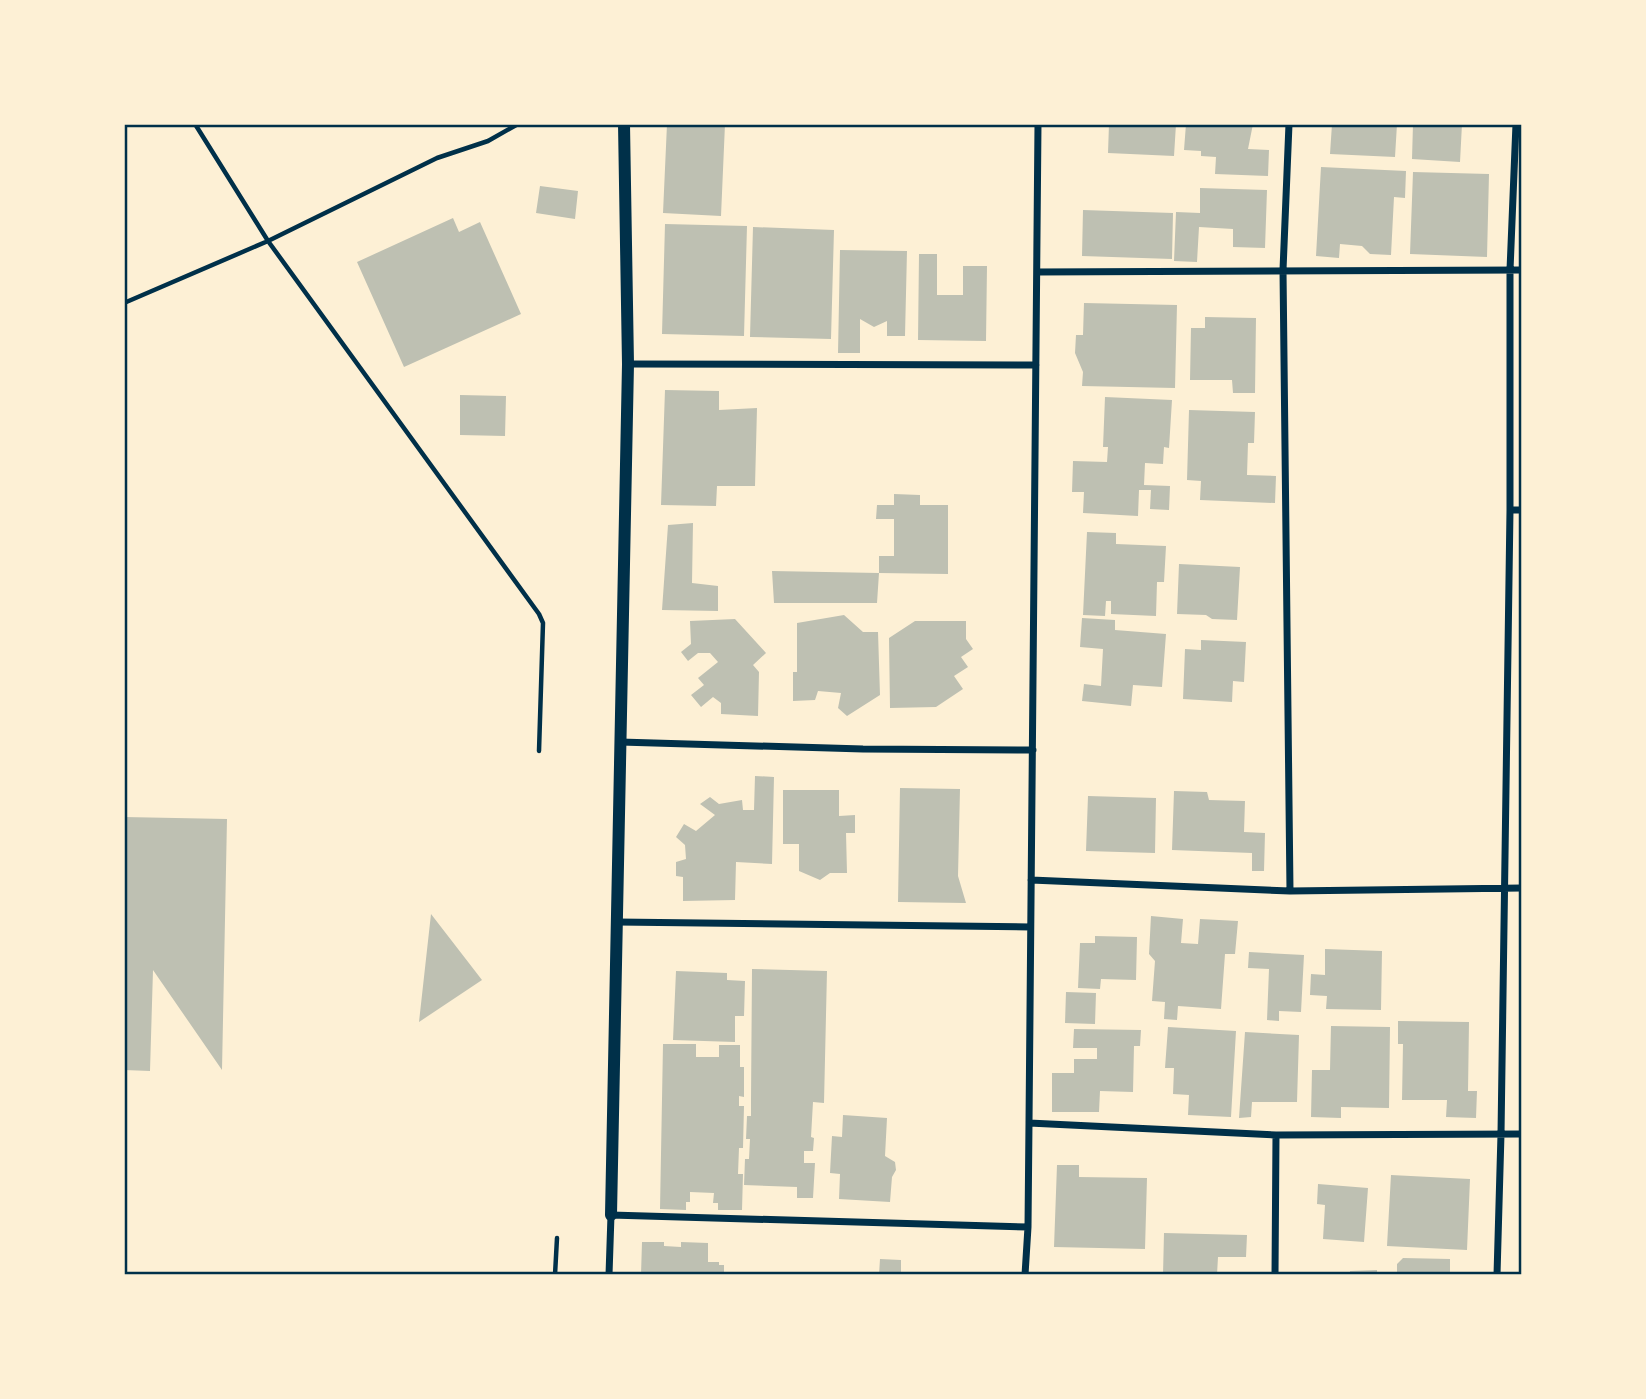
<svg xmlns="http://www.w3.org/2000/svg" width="1646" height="1399" viewBox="0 0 1646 1399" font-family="Overpass,sans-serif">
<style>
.building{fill:#bec0b2}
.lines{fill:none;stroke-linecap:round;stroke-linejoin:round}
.path{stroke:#003049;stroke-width:4.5}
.minor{stroke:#003049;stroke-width:7}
.tertiary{stroke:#003049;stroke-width:12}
.neatline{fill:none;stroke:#003049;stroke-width:2.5}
</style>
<rect width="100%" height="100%" fill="#fdf0d5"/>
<path class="building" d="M 667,124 L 725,124 L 721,216 L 663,213 Z
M 1109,124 L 1176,124 L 1174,156 L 1108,153 Z
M 1186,124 L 1253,124 L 1248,149 L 1269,150 L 1268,176 L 1215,174 L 1216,157 L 1201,156 L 1201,151 L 1184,150 Z
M 1332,124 L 1397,124 L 1395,157 L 1330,154 Z
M 1413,124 L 1462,124 L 1460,162 L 1412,159 Z
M 1321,167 L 1406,171 L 1405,198 L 1394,197 L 1391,255 L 1370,254 L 1362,246 L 1340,244 L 1339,258 L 1316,256 Z
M 1413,172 L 1489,174 L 1487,257 L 1410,254 Z
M 540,186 L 578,191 L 575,219 L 536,213 Z
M 1200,188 L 1267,190 L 1265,248 L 1233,247 L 1233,229 L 1199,227 L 1197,262 L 1174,261 L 1176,212 L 1200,213 Z
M 1083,210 L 1173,213 L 1172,259 L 1082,256 Z
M 453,218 L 459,232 L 480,222 L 521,314 L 404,367 L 357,262 Z
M 665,224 L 747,226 L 744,336 L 662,334 Z
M 753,227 L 834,230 L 831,339 L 750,337 Z
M 840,250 L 907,251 L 905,336 L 887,336 L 887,321 L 874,327 L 860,319 L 860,353 L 838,353 Z
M 919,254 L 937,254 L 937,295 L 963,295 L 963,266 L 987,266 L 986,341 L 918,340 Z
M 1084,303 L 1177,305 L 1175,388 L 1082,386 L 1083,372 L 1075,353 L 1076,335 L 1083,335 Z
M 1205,317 L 1256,318 L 1255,393 L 1233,393 L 1232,380 L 1190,380 L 1191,328 L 1205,328 Z
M 665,390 L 719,391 L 719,410 L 757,408 L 755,486 L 717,486 L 716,506 L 661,505 Z
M 460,395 L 506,396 L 505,436 L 460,435 Z
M 1105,397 L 1172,400 L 1169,448 L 1164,447 L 1163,464 L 1145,463 L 1144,485 L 1170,486 L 1169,510 L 1150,509 L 1151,490 L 1139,490 L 1138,516 L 1083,513 L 1084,492 L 1072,492 L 1073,461 L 1107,462 L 1108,447 L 1103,447 Z
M 1189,410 L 1255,412 L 1254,443 L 1248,443 L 1247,475 L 1276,476 L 1275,503 L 1200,500 L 1201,481 L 1187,480 Z
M 894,494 L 920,495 L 920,505 L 948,505 L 948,574 L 879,573 L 879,556 L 894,556 L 894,519 L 876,519 L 877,505 L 894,505 Z
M 693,523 L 692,583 L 718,586 L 718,611 L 662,610 L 668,525 Z
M 1087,532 L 1116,533 L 1116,544 L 1166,546 L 1164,582 L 1157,582 L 1156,616 L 1111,614 L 1111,601 L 1106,601 L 1105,616 L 1083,615 Z
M 1179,564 L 1240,567 L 1237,620 L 1212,619 L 1206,615 L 1177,614 Z
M 772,571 L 879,573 L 877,603 L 774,603 Z
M 844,615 L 863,632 L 878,632 L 880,695 L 847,716 L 838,708 L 841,693 L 818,691 L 815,700 L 793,701 L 793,672 L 797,672 L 797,623 Z
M 1082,618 L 1115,620 L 1115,630 L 1166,634 L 1162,687 L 1133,685 L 1131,706 L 1082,701 L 1084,684 L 1101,686 L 1103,649 L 1080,647 Z
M 735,619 L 766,653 L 753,665 L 759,672 L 758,716 L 721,714 L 721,703 L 713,697 L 701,707 L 691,695 L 704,685 L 698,678 L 718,662 L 710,653 L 698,653 L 688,661 L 681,652 L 691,644 L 690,621 Z
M 915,621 L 966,621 L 966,639 L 973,649 L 961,657 L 968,667 L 954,676 L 963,689 L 936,707 L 890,708 L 889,638 Z
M 1201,640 L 1246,642 L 1244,682 L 1233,681 L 1232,702 L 1183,699 L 1185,649 L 1201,650 Z
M 755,776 L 774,777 L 772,864 L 736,862 L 735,900 L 683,901 L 683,877 L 676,876 L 676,862 L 686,859 L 685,845 L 676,837 L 684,824 L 696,831 L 715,815 L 700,804 L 710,797 L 719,804 L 742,800 L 743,810 L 754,810 Z
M 900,788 L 960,789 L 958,876 L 966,903 L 898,902 Z
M 783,790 L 839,790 L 839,816 L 855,815 L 855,833 L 846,833 L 847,873 L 830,873 L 820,880 L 799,871 L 799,844 L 783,844 Z
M 1174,791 L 1207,792 L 1209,800 L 1245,801 L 1244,832 L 1265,833 L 1264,871 L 1252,871 L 1252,853 L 1172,850 Z
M 1088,796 L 1156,798 L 1155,853 L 1086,851 Z
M 124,817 L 227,819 L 222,1070 L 153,970 L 150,1071 L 124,1070 Z
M 431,914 L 482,980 L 419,1022 Z
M 1151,916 L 1183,919 L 1181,943 L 1198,944 L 1200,919 L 1238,921 L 1235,954 L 1225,954 L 1221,1009 L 1178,1006 L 1177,1020 L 1164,1019 L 1165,1002 L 1152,1001 L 1155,961 L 1149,954 Z
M 1095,936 L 1137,937 L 1136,980 L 1101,979 L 1100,989 L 1078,988 L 1080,943 L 1095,943 Z
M 1325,949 L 1382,951 L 1381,1010 L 1326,1009 L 1327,996 L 1310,995 L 1311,974 L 1325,975 Z
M 1249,952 L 1304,955 L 1301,1012 L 1279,1011 L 1279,1021 L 1267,1020 L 1269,969 L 1248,968 Z
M 752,969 L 827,971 L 824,1103 L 813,1102 L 811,1137 L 814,1138 L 813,1151 L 804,1151 L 804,1163 L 815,1163 L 813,1198 L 797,1198 L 797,1187 L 744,1185 L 745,1159 L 749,1159 L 750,1139 L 746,1139 L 747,1116 L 751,1116 L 751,1100 Z
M 676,971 L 727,973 L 727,980 L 745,981 L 744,1016 L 735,1016 L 735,1042 L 673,1040 Z
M 1066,992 L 1096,993 L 1095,1024 L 1065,1023 Z
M 1398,1021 L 1469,1022 L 1468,1091 L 1477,1091 L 1476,1118 L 1446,1117 L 1447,1100 L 1402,1100 L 1403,1044 L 1398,1044 Z
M 1331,1026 L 1390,1027 L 1389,1108 L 1341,1107 L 1341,1118 L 1311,1117 L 1312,1070 L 1330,1070 Z
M 1168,1027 L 1236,1031 L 1231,1117 L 1188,1115 L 1189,1095 L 1173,1094 L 1174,1068 L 1165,1068 Z
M 1074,1029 L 1141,1030 L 1140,1046 L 1134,1046 L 1133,1092 L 1100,1091 L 1099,1112 L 1052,1112 L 1052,1073 L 1074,1073 L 1074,1059 L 1097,1059 L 1097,1048 L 1073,1048 Z
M 1245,1032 L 1299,1035 L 1297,1102 L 1252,1102 L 1251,1117 L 1239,1118 Z
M 663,1044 L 696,1044 L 696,1057 L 719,1057 L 719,1045 L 740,1045 L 740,1067 L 744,1067 L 744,1097 L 739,1096 L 739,1106 L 744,1106 L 743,1148 L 739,1148 L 738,1174 L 743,1174 L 742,1210 L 718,1210 L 718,1203 L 713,1203 L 714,1193 L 690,1192 L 690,1202 L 686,1202 L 686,1210 L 660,1209 Z
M 843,1115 L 887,1118 L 885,1156 L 895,1162 L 896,1170 L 892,1177 L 890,1202 L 839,1199 L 840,1174 L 830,1173 L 832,1136 L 842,1137 Z
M 1057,1165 L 1079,1165 L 1079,1177 L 1147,1178 L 1145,1249 L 1054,1247 Z
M 1391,1175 L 1470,1179 L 1467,1250 L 1387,1246 Z
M 1318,1184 L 1368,1188 L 1364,1242 L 1323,1239 L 1325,1205 L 1317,1204 Z
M 1164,1233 L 1247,1235 L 1246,1257 L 1218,1257 L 1217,1275 L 1163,1275 Z
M 642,1242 L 664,1242 L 664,1246 L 681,1247 L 681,1242 L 708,1243 L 708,1262 L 719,1262 L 719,1265 L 724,1265 L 724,1275 L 641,1275 Z
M 1403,1258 L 1450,1259 L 1450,1275 L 1397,1275 L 1397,1264 Z
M 880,1259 L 901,1260 L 901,1275 L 879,1275 Z
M 1377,1270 L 1377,1275 L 1350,1275 L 1350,1271 Z"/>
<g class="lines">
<path class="path" d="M 195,124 L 268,241 L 539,614 L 543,623 L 539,751
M 124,303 L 268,241 L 437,158 L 488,141 L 518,124
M 555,1275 L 557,1238"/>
<path class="minor" d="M 1289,124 L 1283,270 L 1290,891
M 1037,272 L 1522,270
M 628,364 L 1036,365
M 1510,510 L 1522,510
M 620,742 L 863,749 L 1033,750
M 1031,880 L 1290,891 L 1522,888
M 617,922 L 1030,927
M 1029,1123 L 1276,1135 L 1522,1134
M 609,1275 L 611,1215 L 1028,1227
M 1025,1275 L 1028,1227 L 1029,1123 L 1038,124
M 1275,1275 L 1276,1135
M 1497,1275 L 1501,1134 L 1510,510 L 1510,270 L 1516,124"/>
<path class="tertiary" d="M 611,1215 L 628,364 L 624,124"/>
</g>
<rect width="1646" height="1399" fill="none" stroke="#fdf0d5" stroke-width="252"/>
<rect x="126" y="126" width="1394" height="1147" class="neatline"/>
</svg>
